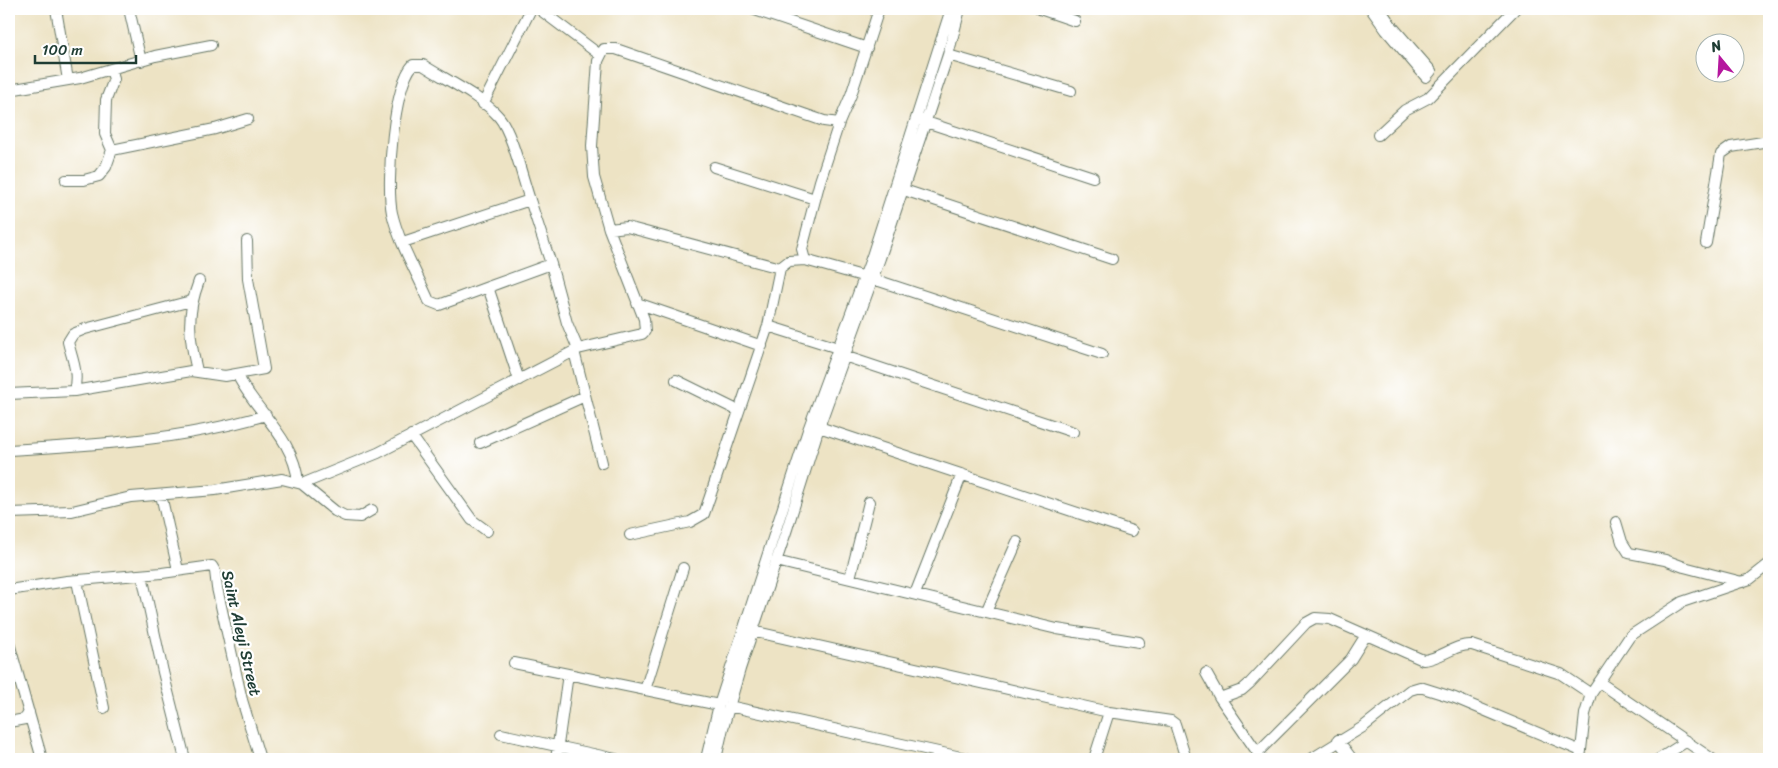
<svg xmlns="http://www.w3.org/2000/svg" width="1778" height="768" viewBox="0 0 1778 768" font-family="Sriracha,sans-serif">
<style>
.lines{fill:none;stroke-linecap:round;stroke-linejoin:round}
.minor-casing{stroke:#677766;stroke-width:12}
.minor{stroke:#fff;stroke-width:10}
.labels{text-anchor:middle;stroke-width:4.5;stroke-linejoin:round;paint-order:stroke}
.street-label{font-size:16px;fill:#1f3d34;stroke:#fff}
</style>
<rect width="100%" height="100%" fill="#fff"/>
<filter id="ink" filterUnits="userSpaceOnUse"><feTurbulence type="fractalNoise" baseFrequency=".02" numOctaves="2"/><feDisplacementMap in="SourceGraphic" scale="10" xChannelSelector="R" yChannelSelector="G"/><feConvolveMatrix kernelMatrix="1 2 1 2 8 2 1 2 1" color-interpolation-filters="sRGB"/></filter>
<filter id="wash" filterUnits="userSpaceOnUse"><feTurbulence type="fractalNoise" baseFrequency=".0096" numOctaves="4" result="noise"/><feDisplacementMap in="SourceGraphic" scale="20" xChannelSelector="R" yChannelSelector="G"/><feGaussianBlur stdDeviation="1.12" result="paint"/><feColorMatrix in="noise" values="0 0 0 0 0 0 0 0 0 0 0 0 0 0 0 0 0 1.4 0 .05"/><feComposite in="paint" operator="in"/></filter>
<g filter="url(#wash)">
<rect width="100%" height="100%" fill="#ede3c4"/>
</g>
<g filter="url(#ink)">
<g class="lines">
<defs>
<path id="minor" d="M 56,9 L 68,80
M 129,9 L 141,61
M 539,9 L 600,55
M 752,9 L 867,48
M 1040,9 L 1075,21
M 1371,9 L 1386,30 L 1426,77 L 1431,71 L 1391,25 L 1380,9
M 948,55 L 1071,91
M 9,90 L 80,78 L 155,56 L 211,45
M 483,104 L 531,9
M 920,120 L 1093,177
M 1378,135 L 1405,110 L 1428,98 L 1515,9
M 112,150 L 215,129 L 248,119
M 714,167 L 815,199
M 66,180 L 84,180 L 99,176 L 106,167 L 112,150 L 105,134 L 106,100 L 114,79 L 111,70
M 898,188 L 1112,259
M 609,229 L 627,227 L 780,268 L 789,261 L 805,260 L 873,279 L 1102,354
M 403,242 L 530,200 L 551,264
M 1706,243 L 1721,154 L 1731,147 L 1769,141
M 805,260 L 802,249 L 820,181 L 839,123
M 780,268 L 768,326 L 838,348
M 488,287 L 439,305 L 429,301 C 417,273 399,243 392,213 C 386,185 393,86 413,65 L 423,65 C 446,80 481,96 499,117 C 512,132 523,180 530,200
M 637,303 L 762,346
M 574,351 L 602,463
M 844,356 L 1073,432
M 197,371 C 189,337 186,315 199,281
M 238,376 C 256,412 294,438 298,482
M 519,380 L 488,287 L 551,264 L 567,323 L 578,349
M 676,380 L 739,411
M 74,391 C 79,372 72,359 68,342 L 73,334 L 85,329 L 191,301
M 9,394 L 74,391 L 191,371 L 225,376 L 264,369 L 248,279 L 247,241
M 819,427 L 1132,531
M 411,435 L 472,520 L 487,531
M 480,443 L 585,396
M 9,450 C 96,445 182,440 266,415
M 302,484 L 378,453 L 578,349 L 642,334 L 645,331 L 644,319 L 609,229 L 594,177 L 592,146 L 598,61 L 604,49 L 616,49 L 824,121 L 839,123 L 851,95 L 879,9
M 161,495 L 178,570
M 9,513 L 72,511 L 131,497 L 215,490 L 282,479 L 302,484 L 335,511 L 345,516 L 360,517 L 372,510
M 1616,522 L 1622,542 L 1629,553 L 1665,560 L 1684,567 L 1742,582
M 630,535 L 690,522 L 704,514 L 768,326
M 776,561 L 1057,629 L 1139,642
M 142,575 L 163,672 L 185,759
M 850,578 L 869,502
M 77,581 L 104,708
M 9,590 L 67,581 L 162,573 L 212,566 L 215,571 L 217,588 L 242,700 L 260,759
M 915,594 L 962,474
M 986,612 L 1017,542
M 752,631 L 1109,712 L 1171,721 L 1175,724 L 1186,759
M 9,643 L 42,759
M 514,663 L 719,705
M 1206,673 L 1220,698 L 1262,759
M 1599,682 L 1712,759
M 645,690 L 683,568
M 1220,698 L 1242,690 L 1250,683 L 1306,623 L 1315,618 L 1330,619 L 1423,660 C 1441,659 1454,644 1472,645 L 1561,674 L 1591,694
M 729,706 L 970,759
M 9,722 L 25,719 L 29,712
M 501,734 L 616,759
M 1338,740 L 1352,759
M 1258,752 L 1351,659 L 1366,635
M 556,759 L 568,674
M 706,759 L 719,705 L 808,430 L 872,256 L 951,9
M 716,759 L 723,728 L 740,669 L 787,529 L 819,427 L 880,258 L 948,55 L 960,9
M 1094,759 L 1109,712
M 1311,759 L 1363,727 L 1410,690 L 1420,687 L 1455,698 L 1581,751
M 1580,759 L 1585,714 L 1591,694 L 1630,636 L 1682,602 L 1750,579 L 1769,564
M 1659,759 L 1687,741"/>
</defs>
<use href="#minor" class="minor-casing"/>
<use href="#minor" class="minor"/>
</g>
</g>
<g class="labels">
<g class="street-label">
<text transform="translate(242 633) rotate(77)" y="6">Saint Aleyi Street</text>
</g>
</g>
<rect width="1778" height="768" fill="none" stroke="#fff" stroke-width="30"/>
<g transform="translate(1720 58) rotate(342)"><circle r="24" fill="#ffffff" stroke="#a5b1ae"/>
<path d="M0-4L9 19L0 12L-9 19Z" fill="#b5179e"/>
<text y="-8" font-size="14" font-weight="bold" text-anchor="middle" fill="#1f3d34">N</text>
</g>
<path d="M35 55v8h101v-8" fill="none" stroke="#1f3d34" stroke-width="2.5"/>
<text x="42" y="55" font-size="15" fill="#1f3d34" stroke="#ffffff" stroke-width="4" paint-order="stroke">100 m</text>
</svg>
